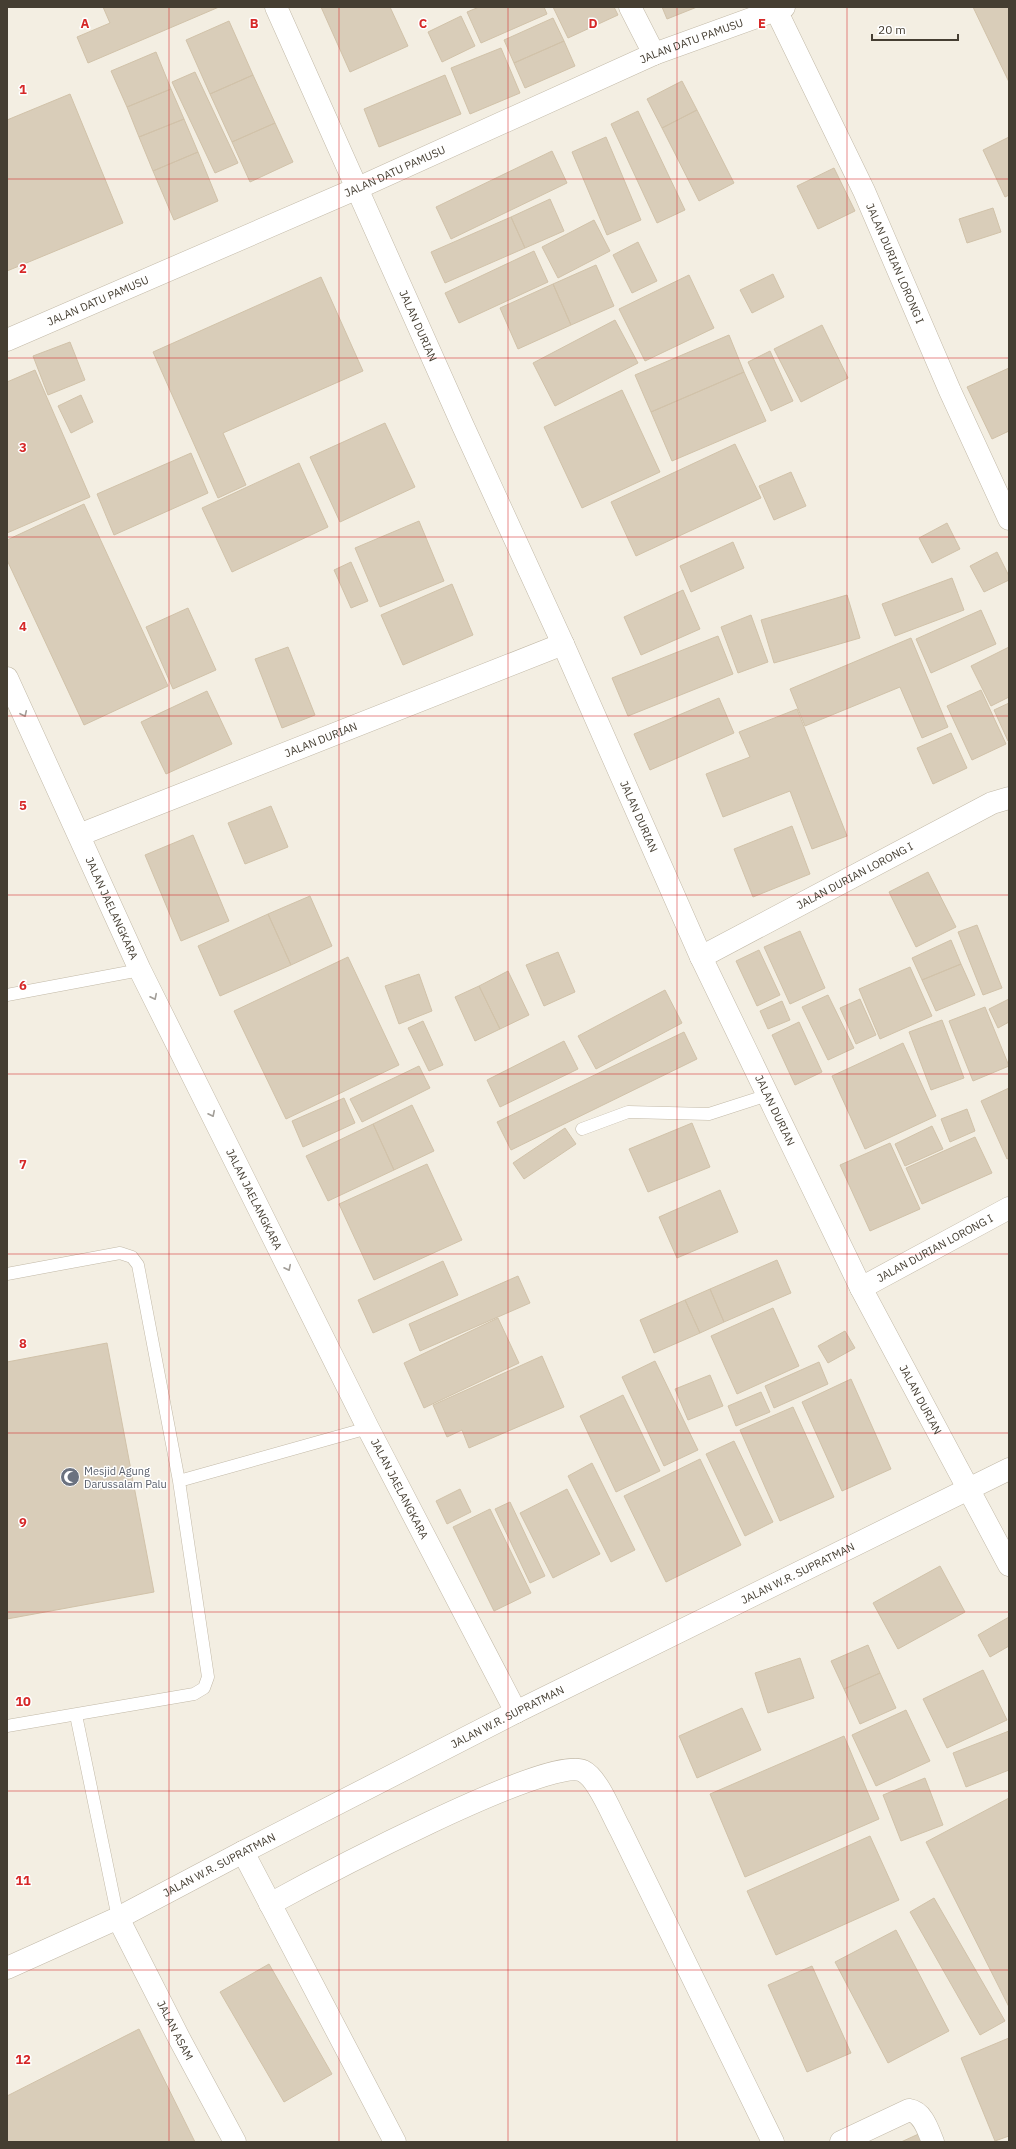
<svg xmlns="http://www.w3.org/2000/svg" width="1016" height="2149" viewBox="0 0 1016 2149" font-family="'IBM Plex Sans',sans-serif">
<style>
.building{fill:#d9cdb9;stroke:#d1c2a9}
.lines{fill:none;stroke-linecap:round;stroke-linejoin:round}
.service-casing{stroke:#c2b9a7;stroke-width:13}
.minor-casing{stroke:#c2b9a7;stroke-width:23}
.tertiary-casing{stroke:#c2b9a7;stroke-width:23}
.service{stroke:#fff;stroke-width:12}
.minor{stroke:#fff;stroke-width:22}
.tertiary{stroke:#fff;stroke-width:22}
.oneway{stroke:#a29e98}
.grid{fill:none;stroke:#d62828;stroke-width:1;stroke-opacity:0.55}
.labels{text-anchor:middle;stroke-width:3;stroke-linejoin:round;paint-order:stroke}
.street-label{font-size:11px;fill:#453e32;stroke:#fff}
.worship-label{font-size:11px;fill:#5b616d;stroke:#fff;text-anchor:start}
.grid-label{font-size:13px;text-anchor:middle;font-weight:bold;fill:#d62828;stroke:#fff;stroke-width:3;stroke-linejoin:round;paint-order:stroke}
</style>
<rect width="100%" height="100%" fill="#f3eee2"/>
<path class="building" d="M 103,7 L 219,7 L 88,63 L 77,37 L 110,23 Z
M 321,7 L 390,7 L 408,46 L 350,72 Z
M 479,7 L 544,7 L 547,14 L 481,43 L 467,12 Z
M 553,7 L 614,7 L 618,15 L 568,38 Z
M 662,7 L 697,7 L 667,19 Z
M 973,7 L 1009,7 L 1009,82 Z
M 461,16 L 475,46 L 442,62 L 428,32 Z
M 553,18 L 564,41 L 514,63 L 504,40 Z
M 229,21 L 253,75 L 210,94 L 186,40 Z
M 564,41 L 575,66 L 525,88 L 514,63 Z
M 501,48 L 520,93 L 470,114 L 451,68 Z
M 156,52 L 171,89 L 127,107 L 111,71 Z
M 195,72 L 238,163 L 215,173 L 172,82 Z
M 253,75 L 275,123 L 232,142 L 210,94 Z
M 445,75 L 461,114 L 379,147 L 364,109 Z
M 682,81 L 697,110 L 662,128 L 647,99 Z
M 171,89 L 184,119 L 139,137 L 127,107 Z
M 70,94 L 123,223 L 7,271 L 7,120 Z
M 697,110 L 734,183 L 699,201 L 662,128 Z
M 638,111 L 685,210 L 657,223 L 611,124 Z
M 184,119 L 198,152 L 153,171 L 139,137 Z
M 275,123 L 293,162 L 250,182 L 232,142 Z
M 606,137 L 641,220 L 607,235 L 572,152 Z
M 1009,137 L 1009,195 L 1005,197 L 983,150 Z
M 552,151 L 567,183 L 451,239 L 436,207 Z
M 198,152 L 218,201 L 174,220 L 153,171 Z
M 834,168 L 855,211 L 818,229 L 797,186 Z
M 550,199 L 564,231 L 525,248 L 511,217 Z
M 993,208 L 1001,232 L 967,243 L 959,219 Z
M 511,217 L 525,248 L 445,283 L 431,252 Z
M 594,220 L 610,251 L 558,278 L 542,247 Z
M 638,242 L 657,281 L 632,293 L 613,255 Z
M 534,251 L 548,282 L 459,323 L 445,293 Z
M 596,265 L 614,306 L 571,325 L 553,284 Z
M 773,274 L 784,297 L 752,313 L 740,290 Z
M 689,275 L 714,328 L 645,361 L 619,309 Z
M 321,277 L 363,371 L 223,433 L 246,485 L 218,498 L 153,352 Z
M 553,284 L 571,325 L 518,349 L 500,308 Z
M 615,320 L 638,363 L 555,406 L 533,363 Z
M 822,325 L 848,378 L 801,402 L 774,349 Z
M 729,335 L 744,372 L 651,412 L 635,375 Z
M 70,342 L 85,380 L 48,395 L 33,356 Z
M 770,351 L 793,401 L 771,411 L 748,362 Z
M 1009,368 L 1009,431 L 992,439 L 967,387 Z
M 35,370 L 90,497 L 7,533 L 7,382 Z
M 744,372 L 766,421 L 672,461 L 651,412 Z
M 622,390 L 660,472 L 582,508 L 544,427 Z
M 81,395 L 93,422 L 71,433 L 58,406 Z
M 385,423 L 415,487 L 340,522 L 310,457 Z
M 735,444 L 761,498 L 636,556 L 611,502 Z
M 191,453 L 208,493 L 114,535 L 97,494 Z
M 299,463 L 328,527 L 232,572 L 202,508 Z
M 791,472 L 806,506 L 774,520 L 759,486 Z
M 84,504 L 168,686 L 84,725 L 7,560 L 7,540 Z
M 419,521 L 444,581 L 380,607 L 355,548 Z
M 947,523 L 960,549 L 932,563 L 919,538 Z
M 733,542 L 744,568 L 691,592 L 680,566 Z
M 997,552 L 1009,576 L 1009,580 L 984,592 L 970,566 Z
M 351,562 L 368,601 L 351,608 L 334,570 Z
M 952,578 L 964,610 L 895,636 L 882,604 Z
M 452,584 L 473,635 L 403,665 L 381,615 Z
M 683,590 L 700,629 L 641,655 L 624,617 Z
M 847,595 L 860,638 L 774,663 L 761,620 Z
M 188,608 L 216,670 L 173,689 L 146,627 Z
M 981,610 L 996,644 L 931,673 L 916,639 Z
M 751,615 L 768,662 L 738,673 L 721,627 Z
M 718,636 L 733,674 L 628,716 L 612,678 Z
M 911,638 L 948,727 L 922,738 L 900,687 L 805,726 L 790,689 Z
M 288,647 L 315,715 L 282,728 L 255,659 Z
M 1009,647 L 1009,697 L 991,706 L 971,666 Z
M 981,690 L 1006,744 L 972,760 L 947,706 Z
M 207,691 L 232,744 L 166,774 L 141,722 Z
M 719,698 L 734,733 L 650,770 L 634,734 Z
M 1009,703 L 1009,740 L 1008,741 L 994,710 Z
M 797,709 L 847,836 L 812,849 L 790,791 L 723,817 L 706,774 L 750,757 L 739,732 Z
M 951,733 L 967,768 L 933,784 L 917,748 Z
M 271,806 L 288,847 L 245,864 L 228,823 Z
M 792,826 L 810,874 L 753,897 L 734,849 Z
M 193,835 L 229,921 L 181,941 L 145,855 Z
M 928,872 L 956,927 L 916,947 L 889,892 Z
M 310,896 L 332,946 L 291,965 L 268,914 Z
M 268,914 L 291,965 L 220,996 L 198,946 Z
M 977,925 L 1002,988 L 983,995 L 958,932 Z
M 800,931 L 825,988 L 790,1004 L 764,947 Z
M 951,940 L 961,964 L 922,980 L 912,958 Z
M 759,950 L 780,995 L 757,1006 L 736,961 Z
M 558,952 L 575,992 L 544,1006 L 526,965 Z
M 348,957 L 399,1065 L 286,1119 L 234,1011 Z
M 961,964 L 975,995 L 936,1011 L 922,980 Z
M 910,967 L 932,1016 L 880,1039 L 859,989 Z
M 508,971 L 529,1015 L 500,1029 L 479,986 Z
M 419,974 L 432,1011 L 399,1024 L 385,986 Z
M 479,986 L 500,1029 L 475,1041 L 455,997 Z
M 665,990 L 682,1023 L 596,1069 L 578,1036 Z
M 828,995 L 854,1048 L 828,1060 L 802,1007 Z
M 860,999 L 876,1035 L 856,1044 L 840,1008 Z
M 1009,999 L 1009,1022 L 998,1028 L 989,1009 Z
M 782,1001 L 790,1020 L 768,1029 L 760,1011 Z
M 985,1007 L 1009,1066 L 973,1081 L 949,1021 Z
M 942,1020 L 964,1078 L 931,1090 L 909,1032 Z
M 423,1021 L 443,1065 L 429,1071 L 408,1028 Z
M 799,1022 L 822,1072 L 795,1085 L 772,1035 Z
M 684,1032 L 697,1059 L 511,1150 L 497,1122 Z
M 564,1041 L 578,1069 L 500,1107 L 487,1080 Z
M 903,1043 L 936,1116 L 865,1149 L 832,1076 Z
M 419,1066 L 430,1088 L 362,1122 L 350,1099 Z
M 1009,1088 L 1009,1158 L 1007,1159 L 981,1101 Z
M 344,1098 L 355,1123 L 303,1147 L 292,1121 Z
M 412,1105 L 434,1151 L 394,1170 L 373,1124 Z
M 967,1109 L 975,1131 L 950,1142 L 941,1119 Z
M 692,1123 L 710,1167 L 648,1192 L 629,1149 Z
M 373,1124 L 394,1170 L 328,1201 L 306,1156 Z
M 932,1126 L 943,1149 L 905,1166 L 895,1144 Z
M 565,1128 L 576,1144 L 524,1179 L 513,1163 Z
M 975,1137 L 992,1173 L 922,1204 L 906,1168 Z
M 890,1143 L 920,1209 L 870,1231 L 840,1165 Z
M 427,1164 L 462,1240 L 374,1280 L 339,1204 Z
M 720,1190 L 738,1232 L 677,1258 L 659,1217 Z
M 777,1260 L 791,1293 L 724,1322 L 710,1289 Z
M 443,1261 L 458,1295 L 373,1333 L 358,1300 Z
M 518,1276 L 530,1303 L 420,1351 L 409,1324 Z
M 710,1289 L 724,1322 L 700,1333 L 685,1300 Z
M 685,1300 L 700,1333 L 654,1353 L 640,1320 Z
M 773,1308 L 799,1366 L 737,1394 L 711,1336 Z
M 498,1318 L 519,1363 L 424,1408 L 404,1363 Z
M 845,1331 L 855,1348 L 828,1363 L 818,1346 Z
M 107,1343 L 154,1592 L 7,1619 L 7,1362 Z
M 542,1356 L 564,1407 L 469,1448 L 462,1430 L 447,1437 L 433,1405 Z
M 655,1361 L 698,1450 L 664,1466 L 622,1377 Z
M 819,1362 L 828,1384 L 774,1408 L 765,1386 Z
M 710,1375 L 723,1406 L 688,1420 L 675,1389 Z
M 851,1379 L 891,1469 L 842,1491 L 802,1402 Z
M 761,1392 L 770,1412 L 736,1426 L 728,1406 Z
M 623,1395 L 660,1471 L 616,1492 L 580,1416 Z
M 793,1407 L 834,1497 L 780,1521 L 740,1430 Z
M 734,1441 L 773,1522 L 745,1536 L 706,1454 Z
M 700,1459 L 741,1545 L 666,1582 L 624,1496 Z
M 592,1463 L 635,1550 L 611,1562 L 568,1476 Z
M 460,1489 L 471,1512 L 447,1524 L 436,1501 Z
M 567,1489 L 600,1554 L 553,1578 L 520,1513 Z
M 510,1502 L 545,1576 L 530,1583 L 495,1509 Z
M 490,1509 L 531,1593 L 494,1611 L 453,1527 Z
M 940,1566 L 965,1612 L 898,1649 L 873,1603 Z
M 1009,1617 L 1009,1646 L 990,1657 L 978,1635 Z
M 868,1645 L 880,1673 L 844,1689 L 831,1661 Z
M 800,1658 L 814,1698 L 768,1713 L 755,1673 Z
M 983,1670 L 1007,1720 L 947,1748 L 923,1699 Z
M 880,1673 L 896,1708 L 860,1724 L 844,1689 Z
M 742,1708 L 761,1750 L 697,1778 L 679,1736 Z
M 906,1710 L 930,1761 L 876,1786 L 852,1735 Z
M 1009,1731 L 1009,1770 L 966,1787 L 953,1753 Z
M 844,1736 L 879,1819 L 745,1877 L 710,1794 Z
M 925,1778 L 943,1825 L 901,1841 L 883,1795 Z
M 1009,1798 L 1009,2007 L 926,1842 Z
M 870,1836 L 899,1900 L 776,1955 L 747,1891 Z
M 934,1898 L 1005,2021 L 980,2035 L 910,1912 Z
M 896,1930 L 949,2031 L 888,2063 L 835,1962 Z
M 269,1964 L 332,2074 L 284,2102 L 220,1992 Z
M 812,1966 L 851,2053 L 807,2072 L 768,1985 Z
M 139,2029 L 195,2142 L 7,2142 L 7,2096 Z
M 1009,2038 L 1009,2136 L 995,2141 L 961,2058 Z
M 923,2132 L 927,2142 L 901,2142 Z"/>
<g class="lines">
<defs>
<path id="service" d="M 7,995 L 140,970
M 582,1129 L 628,1112 L 709,1114 L 768,1095
M 7,1274 L 120,1253 L 132,1257 L 138,1265 L 179,1481 L 208,1677 L 204,1688 L 194,1694 L 7,1726
M 179,1481 L 368,1428
M 76,1715 L 118,1918"/>
<g id="minor">
<path id="s1" d="M 276,7 L 463,426 L 563,644 L 701,957 L 861,1288 L 1009,1565"/>
<path d="M 630,7 L 654,54"/>
<path id="s2" d="M 776,10 L 864,191 L 950,391 L 1009,519"/>
<path id="s3" d="M 7,340 L 358,188 L 654,54 L 784,7"/>
<path id="s4" d="M 7,678 L 140,970 L 368,1428 L 516,1712"/>
<path id="s5" d="M 79,835 L 563,644"/>
<path id="s6" d="M 701,957 L 992,803 L 1009,798"/>
<path id="s7" d="M 861,1288 L 1009,1208"/>
<path d="M 243,1852 L 395,2142"/>
<path d="M 270,1904 C 312,1881 550,1754 583,1771 C 598,1778 612,1815 620,1829 L 773,2142"/>
<path id="s8" d="M 118,1918 L 180,2040 L 235,2142"/>
<path d="M 841,2142 L 909,2110 C 923,2112 928,2130 933,2142"/>
</g>
<g id="tertiary">
<path id="s9" d="M 7,1968 L 118,1918 L 243,1852 L 516,1712 L 1009,1469"/>
</g>
</defs>
<use href="#service" class="service-casing"/>
<use href="#minor" class="minor-casing"/>
<use href="#tertiary" class="tertiary-casing"/>
<use href="#service" class="service"/>
<use href="#minor" class="minor"/>
<use href="#tertiary" class="tertiary"/>
</g>
<defs><path id="oneway-chevron" d="M-2-3.5L2.5 0L-2 3.5" fill="none" stroke-width="1.6" stroke-linecap="round" stroke-linejoin="round"/></defs>
<g class="oneway">
<use href="#oneway-chevron" transform="translate(24 714) rotate(65)"/>
<use href="#oneway-chevron" transform="translate(154 997) rotate(64)"/>
<use href="#oneway-chevron" transform="translate(212 1114) rotate(64)"/>
<use href="#oneway-chevron" transform="translate(288 1268) rotate(64)"/>
</g>
<path class="grid" d="M 169,7 L 169,2142M 339,7 L 339,2142M 508,7 L 508,2142M 677,7 L 677,2142M 847,7 L 847,2142M 7,179 L 1009,179M 7,358 L 1009,358M 7,537 L 1009,537M 7,716 L 1009,716M 7,895 L 1009,895M 7,1074 L 1009,1074M 7,1254 L 1009,1254M 7,1433 L 1009,1433M 7,1612 L 1009,1612M 7,1791 L 1009,1791M 7,1970 L 1009,1970"/>
<defs>
<symbol id="mosque-disc" viewBox="-11 -11 22 22"><circle r="9.5" fill="#6b7280" stroke="#fff"/><path d="M3.5-4.9A6 6 0 1 0 3.5 4.9A5 5 0 1 1 3.5-4.9Z" fill="#fff"/></symbol>
</defs>
<g fill-rule="evenodd">
<use href="#mosque-disc" x="59" y="1466" width="22" height="22"/>
</g>
<g class="labels">
<g class="street-label">
<text dy="4" stroke="none"><textPath href="#s3" startOffset="747">JALAN DATU PAMUSU</textPath></text>
<text dy="4" stroke="none"><textPath href="#s3" startOffset="423">JALAN DATU PAMUSU</textPath></text>
<text dy="4" stroke="none"><textPath href="#s2" startOffset="280">JALAN DURIAN LORONG I</textPath></text>
<text dy="4" stroke="none"><textPath href="#s3" startOffset="99">JALAN DATU PAMUSU</textPath></text>
<text dy="4" stroke="none"><textPath href="#s1" startOffset="349">JALAN DURIAN</textPath></text>
<text dy="4" stroke="none"><textPath href="#s5" startOffset="260">JALAN DURIAN</textPath></text>
<text dy="4" stroke="none"><textPath href="#s1" startOffset="887">JALAN DURIAN</textPath></text>
<text dy="4" stroke="none"><textPath href="#s6" startOffset="174">JALAN DURIAN LORONG I</textPath></text>
<text dy="4" stroke="none"><textPath href="#s4" startOffset="253">JALAN JAELANGKARA</textPath></text>
<text dy="4" stroke="none"><textPath href="#s1" startOffset="1211">JALAN DURIAN</textPath></text>
<text dy="4" stroke="none"><textPath href="#s4" startOffset="577">JALAN JAELANGKARA</textPath></text>
<text dy="4" stroke="none"><textPath href="#s7" startOffset="84">JALAN DURIAN LORONG I</textPath></text>
<text dy="4" stroke="none"><textPath href="#s1" startOffset="1535">JALAN DURIAN</textPath></text>
<text dy="4" stroke="none"><textPath href="#s4" startOffset="901">JALAN JAELANGKARA</textPath></text>
<text dy="4" stroke="none"><textPath href="#s9" startOffset="884">JALAN W.R. SUPRATMAN</textPath></text>
<text dy="4" stroke="none"><textPath href="#s9" startOffset="560">JALAN W.R. SUPRATMAN</textPath></text>
<text dy="4" stroke="none"><textPath href="#s9" startOffset="236">JALAN W.R. SUPRATMAN</textPath></text>
<text dy="4" stroke="none"><textPath href="#s8" startOffset="126">JALAN ASAM</textPath></text>
</g>
<g class="worship-label">
<text x="84" y="1475">Mesjid Agung<tspan x="84" dy="13">Darussalam Palu</tspan></text>
</g>
</g>
<g class="grid-label">
<text x="85" y="28">A</text>
<text x="254" y="28">B</text>
<text x="423" y="28">C</text>
<text x="593" y="28">D</text>
<text x="762" y="28">E</text>
<text x="23" y="94">1</text>
<text x="23" y="273">2</text>
<text x="23" y="452">3</text>
<text x="23" y="631">4</text>
<text x="23" y="810">5</text>
<text x="23" y="990">6</text>
<text x="23" y="1169">7</text>
<text x="23" y="1348">8</text>
<text x="23" y="1527">9</text>
<text x="23" y="1706">10</text>
<text x="23" y="1885">11</text>
<text x="23" y="2064">12</text>
</g>
<rect width="1016" height="2149" fill="none" stroke="#453e32" stroke-width="16"/>
<path d="M872 34v6h86v-6" fill="none" stroke="#453e32" stroke-width="2"/>
<text x="878" y="34" font-size="12" fill="#453e32" stroke="#ffffff" stroke-width="3" paint-order="stroke">20 m</text>
</svg>
